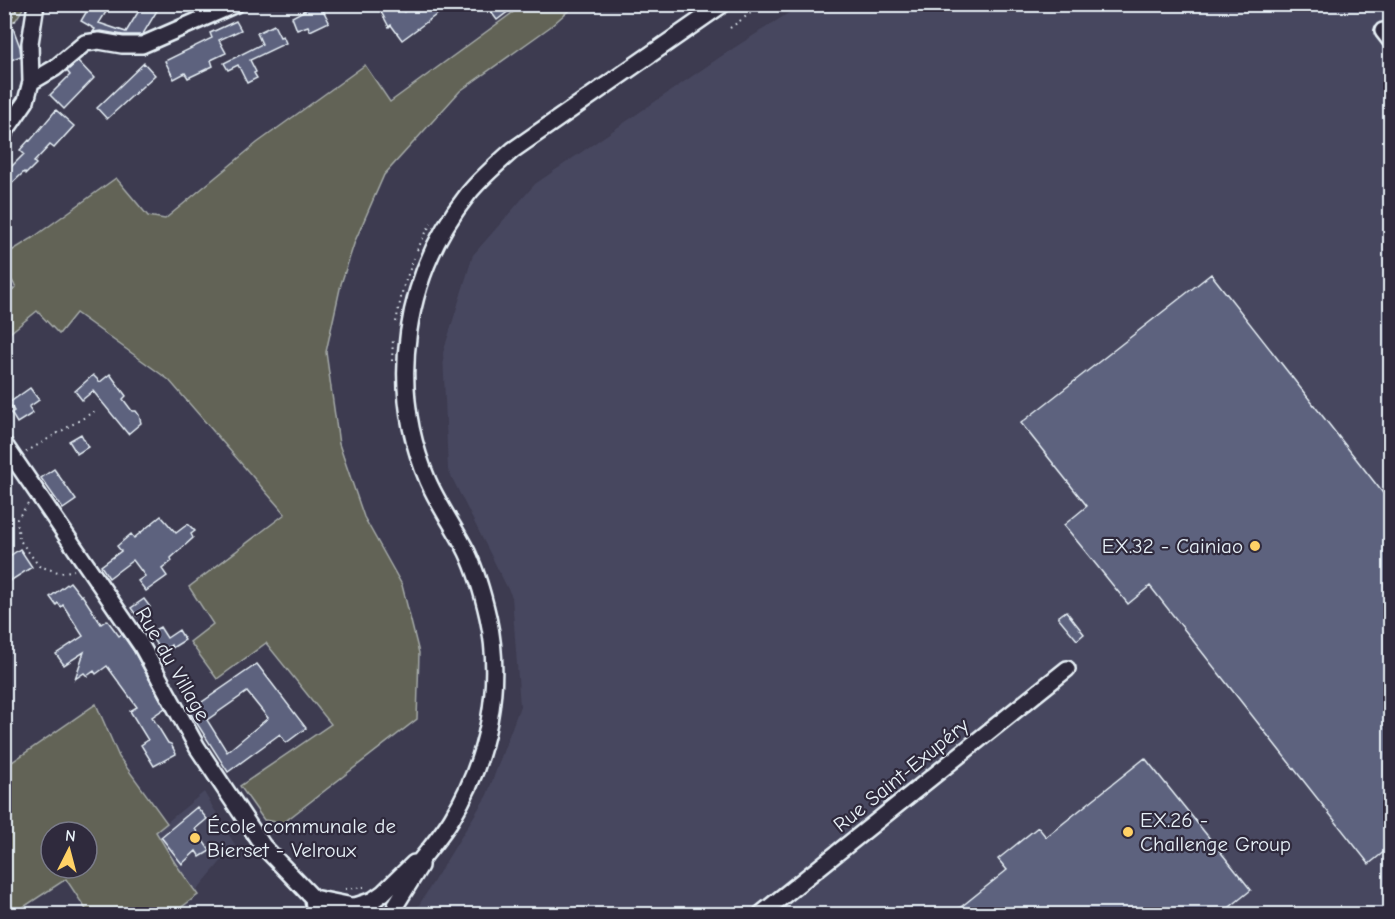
<svg xmlns="http://www.w3.org/2000/svg" width="1395" height="919" viewBox="0 0 1395 919" font-family="'Comic Neue',sans-serif">
<style>
.built{fill:#47475e}
.green{fill:#626457;stroke:#a5aaa8;stroke-width:1.5;fill-rule:evenodd}
.building{fill:#5d627e;stroke:#e8f1f8;stroke-width:1.5;fill-rule:evenodd}
.lines{fill:none;stroke-linecap:round;stroke-linejoin:round}
.minor-casing{stroke:#e8f1f8;stroke-width:20}
.path{stroke:#e8f1f8;stroke-width:2;stroke-dasharray:1.5 4.5;stroke-linecap:butt}
.minor{stroke:#2f2a3d;stroke-width:15}
.poi-dot{fill:#ffd166;stroke:#2f2a3d;stroke-width:2}
.labels{text-anchor:middle;stroke-width:4.5;stroke-linejoin:round;paint-order:stroke}
.poi-label{font-size:21px;fill:#e8f1f8;stroke:#2f2a3d;text-anchor:start}
.street-label{font-size:21px;fill:#e8f1f8;stroke:#2f2a3d}
</style>
<rect width="100%" height="100%" fill="#3d3b50"/>
<filter id="ink" filterUnits="userSpaceOnUse"><feTurbulence type="fractalNoise" baseFrequency=".0167" numOctaves="2"/><feDisplacementMap in="SourceGraphic" scale="12" xChannelSelector="R" yChannelSelector="G"/><feConvolveMatrix kernelMatrix="1 2 1 2 8 2 1 2 1" color-interpolation-filters="sRGB"/></filter>
<g filter="url(#ink)">
<path class="built" d="M 801,5 L 1390,5 L 1390,914 L 407,914 L 419,905 L 487,795 L 520,706 L 512,597 L 448,470 L 443,353 L 473,255 L 535,184 L 726,53 Z
M 204,792 L 235,845 L 196,891 L 175,863 L 156,831 Z"/>
<path class="green" d="M 4,5 L 5,4 L 25,5 L 16,20 L 5,25 Z
M 523,5 L 575,5 L 550,27 L 460,91 L 384,175 L 355,241 L 341,284 L 326,352 L 339,444 L 364,517 L 402,585 L 419,653 L 417,719 L 283,823 L 264,820 L 240,786 L 331,724 L 266,643 L 217,679 L 190,642 L 213,624 L 189,587 L 285,514 L 169,380 L 76,313 L 59,334 L 37,311 L 5,337 L 5,296 L 16,287 L 5,270 L 5,255 L 31,239 L 116,178 L 148,216 L 165,219 L 257,143 L 365,65 L 390,102 Z
M 96,704 L 119,757 L 167,823 L 156,832 L 175,863 L 198,895 L 172,914 L 89,914 L 66,879 L 13,914 L 5,914 L 5,767 ZM 51,832 L 87,832 L 87,868 L 51,868 Z"/>
<path class="building" d="M 91,4 L 111,4 L 99,23 L 126,32 L 143,4 L 161,4 L 143,34 L 140,35 L 123,35 L 101,31 L 93,32 L 95,29 L 81,21 Z
M 316,4 L 320,4 L 329,22 L 310,31 L 308,26 L 297,30 L 292,17 Z
M 377,4 L 397,4 L 399,8 L 401,7 L 404,12 L 415,4 L 451,4 L 402,40 L 391,25 L 389,27 Z
M 485,4 L 518,4 L 497,20 Z
M 236,21 L 241,30 L 219,40 L 226,53 L 211,60 L 213,66 L 188,78 L 185,73 L 174,79 L 165,61 L 212,38 L 210,33 Z
M 274,25 L 280,37 L 283,36 L 286,43 L 250,60 L 256,72 L 254,73 L 257,78 L 247,83 L 238,65 L 228,70 L 224,63 L 262,44 L 257,33 Z
M 13,28 L 20,47 L 21,56 L 11,60 L 4,44 L 4,31 Z
M 78,61 L 94,78 L 64,109 L 50,95 L 70,75 L 67,71 Z
M 144,63 L 155,75 L 107,119 L 97,108 Z
M 56,110 L 74,126 L 54,148 L 50,145 L 34,162 L 36,164 L 26,174 L 24,172 L 4,191 L 4,174 L 24,154 L 20,150 L 29,140 L 30,141 Z
M 1211,274 L 1390,502 L 1390,847 L 1369,864 L 1150,586 L 1128,604 L 1064,525 L 1087,506 L 1021,423 Z
M 110,374 L 126,396 L 123,399 L 132,411 L 136,411 L 139,415 L 141,423 L 128,434 L 93,391 L 82,400 L 75,391 L 93,375 L 100,382 Z
M 30,388 L 39,400 L 29,407 L 33,413 L 17,423 L 11,413 L 14,411 L 9,403 Z
M 81,434 L 88,447 L 77,454 L 69,441 Z
M 54,469 L 76,500 L 63,509 L 41,478 Z
M 161,516 L 176,533 L 188,524 L 195,531 L 191,534 L 193,538 L 171,558 L 172,561 L 162,569 L 167,576 L 146,591 L 138,581 L 145,576 L 133,560 L 109,578 L 101,566 L 121,551 L 117,546 L 131,534 L 134,538 Z
M 20,549 L 32,567 L 4,585 L 4,560 Z
M 70,582 L 81,596 L 82,595 L 101,624 L 107,620 L 119,636 L 122,634 L 133,650 L 165,708 L 152,717 L 168,743 L 171,744 L 176,754 L 154,766 L 141,745 L 148,740 L 130,711 L 137,707 L 107,666 L 96,674 L 94,671 L 87,676 L 84,673 L 75,679 L 84,652 L 64,665 L 56,654 L 83,636 L 63,605 L 61,607 L 58,603 L 56,605 L 50,597 Z
M 144,599 L 150,607 L 137,616 L 131,608 Z
M 1066,611 L 1084,634 L 1077,640 L 1058,617 Z
M 160,627 L 167,638 L 179,630 L 185,640 L 172,648 L 171,645 L 161,652 L 149,633 Z
M 257,664 L 306,728 L 286,743 L 280,734 L 228,772 L 189,711 ZM 247,692 L 268,718 L 227,752 L 207,720 Z
M 1145,758 L 1251,890 L 1220,915 L 951,915 L 1007,870 L 998,859 L 1038,827 L 1046,837 Z
M 197,807 L 207,819 L 195,829 L 210,851 L 200,857 L 196,851 L 182,864 L 161,837 Z"/>
<g class="lines">
<defs>
<path id="minor" d="M 1383,31 L 1390,40
M 31,82 L 55,68 L 85,43 L 99,41 L 122,45 L 142,45 L 236,4
M 4,133 L 26,101 L 31,82 L 30,43 L 36,4
M 4,444 L 141,645 L 197,747 L 263,846 L 313,898 L 348,905
M 313,898 L 315,914
M 358,905 L 373,900 L 383,893 L 414,863
M 329,914 C 345,903 362,903 378,914
M 393,914 L 397,903 L 420,866 L 420,861 C 431,847 443,833 452,818 C 488,759 503,685 488,617 C 483,595 477,573 467,552 C 455,528 439,506 428,481 C 387,386 404,275 468,194 C 481,178 497,164 513,150 L 723,4
M 761,914 L 1067,669"/>
</defs>
<use href="#minor" class="minor-casing"/>
<path class="path" d="M 7,4 L 16,23 L 18,24
M 12,16 L 20,4
M 730,28 L 763,4
M 417,250 L 431,223
M 396,322 L 403,288 L 414,258
M 392,361 L 393,339
M 26,452 L 95,411
M 28,504 L 17,519 L 19,539 L 39,566 L 61,573 L 74,570
M 345,889 L 364,887"/>
<use href="#minor" class="minor"/>
</g>
</g>
<g class="poi-dot">
<circle cx="1255" cy="546" r="6"/>
<circle cx="1128" cy="832" r="6"/>
<circle cx="195" cy="838" r="6"/>
</g>
<g class="labels">
<g class="poi-label">
<text x="1243" y="553" text-anchor="end">EX.32 - Cainiao</text>
<text x="1140" y="827">EX.26 -<tspan x="1140" dy="24">Challenge Group</tspan></text>
<text x="207" y="833">École communale de<tspan x="207" dy="24">Bierset - Velroux</tspan></text>
</g>
<g class="street-label">
<text transform="translate(173 664) rotate(60)" y="7">Rue du Village</text>
<text transform="translate(901 775) rotate(-39)" y="7">Rue Saint-Exupéry</text>
</g>
</g>
<rect width="1395" height="919" fill="none" stroke="#2f2a3d" stroke-width="24"/>
<rect x="12" y="12" width="1371" height="895" fill="none" stroke="#e8f1f8" stroke-width="2" filter="url(#ink)"/>
<g transform="translate(69 850) rotate(6)"><circle r="28" fill="#2f2a3d" stroke="#797a88" stroke-width="1.5"/>
<path d="M0-4.5L10 22L0 15L-10 22Z" fill="#ffd166"/>
<text y="-9" font-size="16" font-weight="bold" text-anchor="middle" fill="#e8f1f8">N</text>
</g>
</svg>
